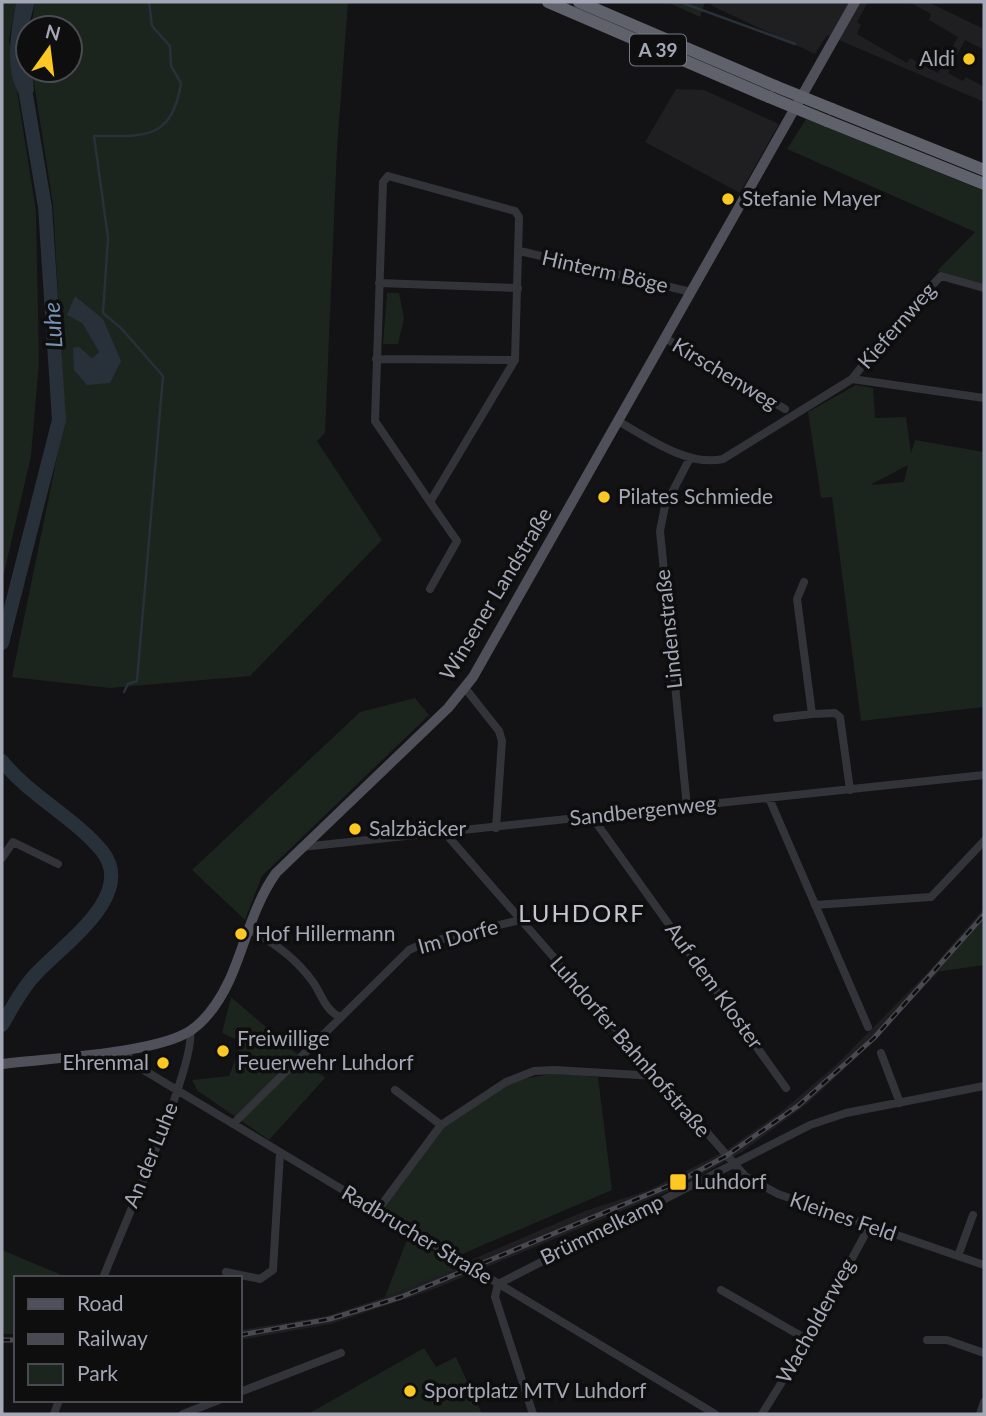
<svg xmlns="http://www.w3.org/2000/svg" width="986" height="1416" viewBox="0 0 986 1416" font-family="Lato,sans-serif">
<style>
.built{fill:#1f1e21}
.green{fill:#1c241e;fill-rule:evenodd}
.water{fill:#283039}
.lines{fill:none;stroke-linecap:round;stroke-linejoin:round}
.stream{stroke:#283039;stroke-width:2.5}
.river{stroke:#283039;stroke-width:14}
.minor{stroke:#33343a;stroke-width:8}
.major{stroke:#4f5059;stroke-width:10}
.highway{stroke:#5f616b;stroke-width:12}
.rail-casing{stroke:#484951;stroke-width:5}
.rail{stroke:#0e0e0f;stroke-width:2.5;stroke-dasharray:8;stroke-linecap:butt}
.highway-bridge{stroke:#5f616b;stroke-width:12}
.poi-dot{fill:#fdc822;stroke:#0e0e0f;stroke-width:2.5}
.labels{text-anchor:middle;stroke-width:7;stroke-linejoin:round;paint-order:stroke}
.shield{fill:#0e0e0f;stroke:#767984;stroke-width:2}
.shield-label{font-size:19px;font-weight:bold;fill:#a3a7b6}
.poi-label{font-size:21px;fill:#a3a7b6;stroke:#0e0e0f;text-anchor:start}
.street-label{font-size:21px;fill:#a3a7b6;stroke:#0e0e0f}
.water-label{font-size:23px;font-style:italic;fill:#7792b3;stroke:#0e0e0f}
.quarter-label{font-size:24px;letter-spacing:2px;fill:#c4c7d1;stroke:#0e0e0f}
</style>
<rect width="100%" height="100%" fill="#131214"/>
<path class="built" d="M 713,2 L 868,2 L 857,22 L 861,25 L 857,34 L 907,63 L 910,58 L 938,73 L 958,37 L 929,20 L 931,14 L 909,2 L 928,2 L 984,29 L 984,50 L 965,40 L 948,73 L 963,81 L 966,77 L 984,87 L 984,102 L 827,35 L 815,54 L 710,5 Z
M 676,89 L 704,90 L 779,124 L 740,193 L 645,142 Z
M 984,908 L 984,923 L 872,1043 L 808,1103 L 742,1152 L 679,1187 L 429,1291 L 331,1324 L 240,1340 L 240,1330 L 327,1316 L 385,1297 L 585,1211 L 649,1190 L 725,1151 L 782,1111 L 836,1065 L 930,970 Z"/>
<path class="green" d="M 2,2 L 16,2 L 9,40 L 36,211 L 39,363 L 31,456 L 2,582 Z
M 35,2 L 348,2 L 337,149 L 325,433 L 317,441 L 382,540 L 250,676 L 110,688 L 12,677 L 65,418 L 53,205 L 32,70 L 70,70 L 70,28 L 31,28 ZM 82,323 L 121,361 L 92,358 L 99,352 Z
M 667,2 L 705,2 L 700,17 Z
M 806,119 L 984,191 L 984,284 L 937,271 L 975,232 L 787,149 Z
M 387,293 L 399,293 L 404,319 L 398,344 L 383,344 Z
M 856,385 L 873,388 L 875,418 L 906,417 L 911,453 L 915,440 L 984,452 L 984,707 L 861,721 L 832,497 L 821,498 L 808,412 ZM 908,465 L 904,482 L 872,485 L 872,484 Z
M 415,698 L 429,715 L 262,876 L 245,920 L 192,870 L 360,712 Z
M 984,915 L 984,965 L 936,972 Z
M 231,997 L 325,1078 L 269,1140 L 198,1091 L 192,1080 L 229,1076 L 242,1042 L 222,1033 Z
M 555,1073 L 598,1077 L 612,1190 L 460,1255 L 380,1210 L 441,1128 L 513,1081 Z
M 408,1237 L 460,1267 L 385,1297 Z
M 2,1250 L 69,1278 L 16,1278 L 16,1334 L 2,1334 Z
M 424,1348 L 436,1367 L 456,1357 L 482,1414 L 308,1414 Z"/>
<path class="water" d="M 16,2 L 35,2 L 28,28 L 28,70 L 32,70 L 34,91 L 25,102 C 2,76 11,33 16,2 Z
M 75,296 L 103,319 L 121,361 L 110,383 L 87,385 L 74,370 L 73,348 L 79,347 L 92,358 L 99,352 L 82,323 L 67,315 Z"/>
<g class="lines">
<path class="stream" d="M 680,2 L 795,44
M 124,692 L 128,684 L 137,681 L 163,376 L 121,328 L 103,313 L 108,238 L 94,136 C 144,136 172,141 181,83 L 171,66 L 170,46 L 152,26 L 149,2"/>
<path class="river" d="M 2,643 L 59,420 L 45,207 L 24,83
M 2,761 C 30,796 74,817 102,851 C 138,896 60,946 34,976 C 21,990 12,1008 2,1025"/>
<path class="minor" d="M 520,251 L 691,292
M 379,283 L 518,288
M 665,338 L 785,409
M 376,359 L 515,360
M 852,379 L 984,398
M 618,421 C 648,438 688,467 723,459 L 852,379 L 895,324 L 941,276 L 984,288
M 804,582 L 797,599 L 812,714 L 835,713 L 840,717 L 850,790
M 430,589 L 457,541 L 430,502 L 515,360 L 519,217 L 515,211 L 388,176 L 383,182 L 375,421 L 430,502
M 465,688 L 499,731 L 502,741 L 496,828
M 777,718 L 812,714
M 769,798 L 868,1027
M 687,807 L 660,531 L 665,506 L 690,458
M 592,817 L 786,1088
M 445,833 L 745,1176 L 778,1194 L 984,1265
M 302,847 L 984,775
M 2,858 L 13,842 L 58,864
M 815,905 L 931,897 L 984,841
M 249,930 C 274,942 297,960 313,982 C 322,995 325,1010 340,1017
M 127,1049 L 129,1059 L 137,1066 L 715,1414
M 881,1053 L 900,1103
M 395,1090 L 441,1125
M 233,1124 L 409,950 L 422,944 L 520,920
M 377,1211 L 441,1125 L 506,1082 L 534,1071 L 555,1070 L 656,1076
M 958,1256 L 973,1215
M 226,1272 L 260,1279 L 273,1270 L 280,1153
M 103,1278 C 119,1236 197,1063 190,1031
M 498,1284 L 810,1125 L 846,1113 L 984,1086
M 498,1284 L 495,1297 L 533,1414
M 721,1290 L 808,1340
M 927,1340 L 947,1340 L 984,1353
M 240,1392 L 341,1353
M 54,1414 L 59,1400
M 183,1414 L 219,1400
M 762,1414 L 808,1340 L 869,1227
M 980,1414 L 984,1402"/>
<path class="major" d="M 2,1064 C 48,1058 154,1054 190,1031 C 208,1019 220,1000 229,981 C 245,946 253,905 276,873 L 448,708 L 473,677 L 855,2"/>
<path class="highway" d="M 548,2 L 769,97
M 579,2 L 775,86
M 832,109 L 984,170
M 827,121 L 984,184"/>
<defs>
<path id="rail" d="M 240,1335 L 330,1319 L 401,1297 L 678,1182 L 726,1156 L 799,1105 L 874,1038 L 984,915
M 2,1340 L 16,1340"/>
</defs>
<use href="#rail" class="rail-casing"/>
<use href="#rail" class="rail"/>
<path class="highway-bridge" d="M 775,86 L 832,109
M 769,97 L 827,121"/>
</g>
<g class="poi-dot">
<circle cx="969" cy="59" r="7"/>
<circle cx="728" cy="199" r="7"/>
<circle cx="604" cy="497" r="7"/>
<circle cx="355" cy="829" r="7"/>
<circle cx="241" cy="934" r="7"/>
<circle cx="223" cy="1051" r="7"/>
<circle cx="163" cy="1063" r="7"/>
<rect x="669" y="1173" width="18" height="18" rx="3.5"/>
<circle cx="410" cy="1391" r="7"/>
</g>
<g class="labels">
<rect class="shield" x="630" y="34.5" width="56" height="31" rx="5"/>
<g class="shield-label">
<text x="658" y="57">A 39</text>
</g>
<g class="poi-label">
<text x="955" y="66" text-anchor="end">Aldi</text>
<text x="742" y="206">Stefanie Mayer</text>
<text x="618" y="504">Pilates Schmiede</text>
<text x="369" y="836">Salzbäcker</text>
<text x="255" y="941">Hof Hillermann</text>
<text x="237" y="1046">Freiwillige<tspan x="237" dy="24">Feuerwehr Luhdorf</tspan></text>
<text x="149" y="1070" text-anchor="end">Ehrenmal</text>
<text x="694" y="1189">Luhdorf</text>
<text x="424" y="1398">Sportplatz MTV Luhdorf</text>
</g>
<g class="street-label">
<text transform="translate(605 272) rotate(13)" y="7">Hinterm Böge</text>
<text transform="translate(897 326) rotate(-49)" y="7">Kiefernweg</text>
<text transform="translate(725 374) rotate(31)" y="7">Kirschenweg</text>
<text transform="translate(496 594) rotate(-59)" y="7">Winsener Landstraße</text>
<text transform="translate(669 629) rotate(-96)" y="7">Lindenstraße</text>
<text transform="translate(643 811) rotate(-6)" y="7">Sandbergenweg</text>
<text transform="translate(458 937) rotate(-15)" y="7">Im Dorfe</text>
<text transform="translate(714 986) rotate(54)" y="7">Auf dem Kloster</text>
<text transform="translate(630 1047) rotate(49)" y="7">Luhdorfer Bahnhofstraße</text>
<text transform="translate(151 1155) rotate(-68)" y="7">An der Luhe</text>
<text transform="translate(843 1217) rotate(19)" y="7">Kleines Feld</text>
<text transform="translate(602 1230) rotate(-26)" y="7">Brümmelkamp</text>
<text transform="translate(417 1235) rotate(31)" y="7">Radbrucher Straße</text>
<text transform="translate(816 1321) rotate(-61)" y="7">Wacholderweg</text>
</g>
<g class="water-label">
<text transform="translate(53 325) rotate(-94)" y="8">Luhe</text>
</g>
<g class="quarter-label">
<text x="582" y="922">LUHDORF</text>
</g>
</g>
<rect width="986" height="1416" fill="none" stroke="#a3a7b6" stroke-width="7"/>
<rect x="14" y="1276" width="228" height="126" fill="#0e0e0f" stroke="#4a4b52" stroke-width="2"/>
<rect x="28" y="1299" width="35" height="10" fill="#4f5059" stroke="#4a4b52" stroke-width="2"/>
<text x="77" y="1311" font-size="21" fill="#a3a7b6">Road</text>
<rect x="28" y="1334" width="35" height="10" fill="#484951" stroke="#4a4b52" stroke-width="2"/>
<text x="77" y="1346" font-size="21" fill="#a3a7b6">Railway</text>
<rect x="28" y="1364" width="35" height="21" fill="#1c241e" stroke="#4a4b52" stroke-width="2"/>
<text x="77" y="1381" font-size="21" fill="#a3a7b6">Park</text>
<g transform="translate(49 49) rotate(14)"><circle r="33" fill="#0e0e0f" stroke="#4a4b52" stroke-width="2"/>
<path d="M0-5L12 26L0 18L-12 26Z" fill="#fdc822"/>
<text y="-10" font-size="19" font-weight="bold" text-anchor="middle" fill="#a3a7b6">N</text>
</g>
</svg>
